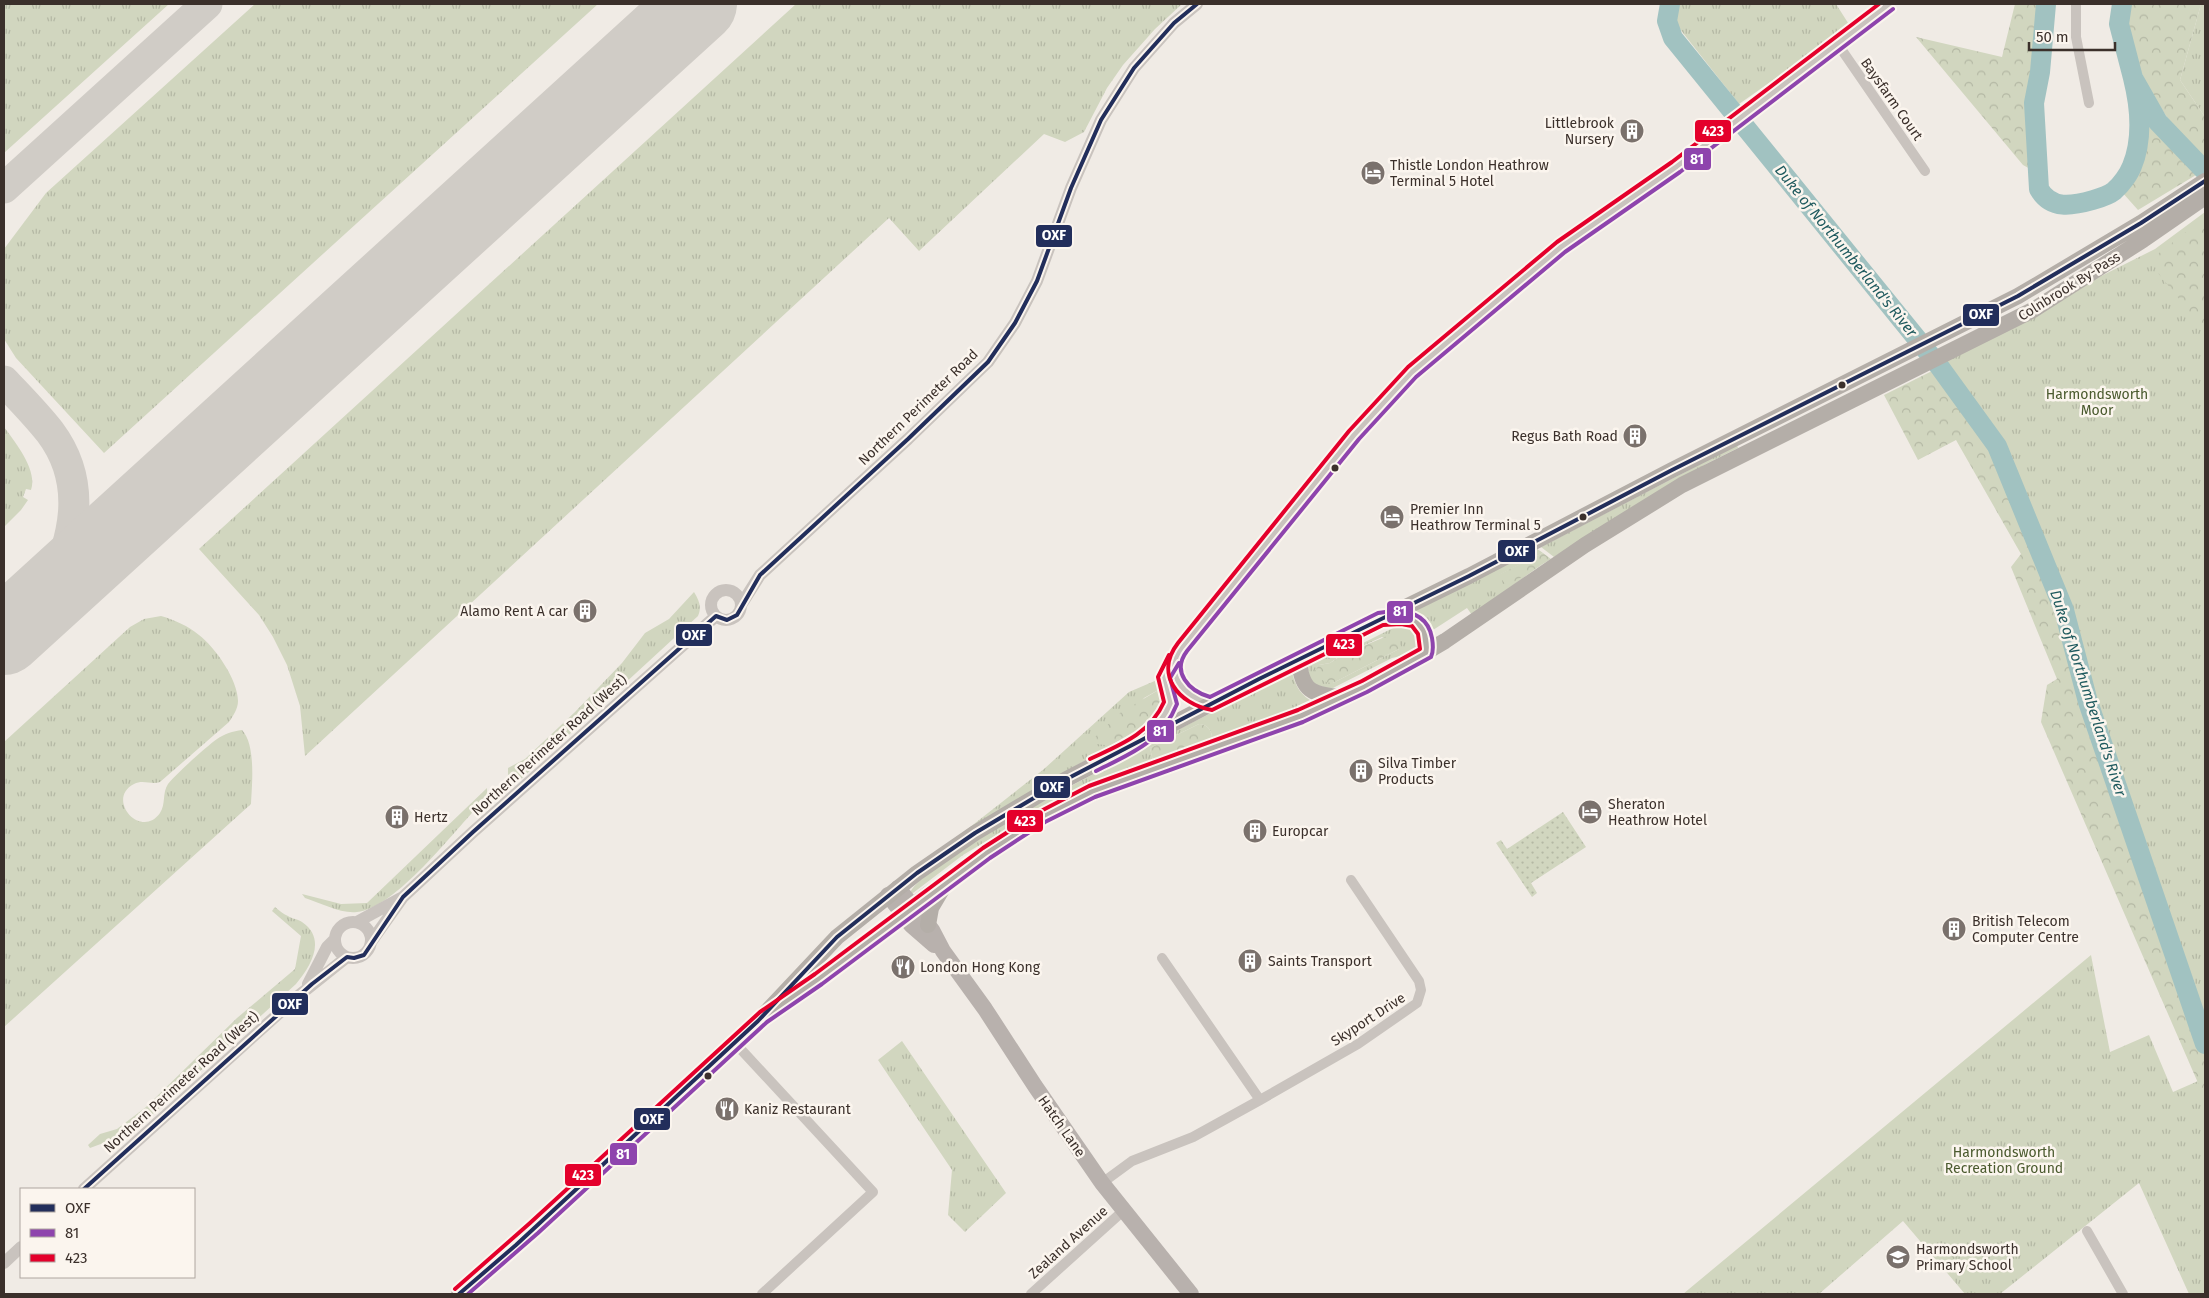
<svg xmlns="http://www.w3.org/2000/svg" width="2209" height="1298" viewBox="0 0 2209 1298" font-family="'Fira Sans',sans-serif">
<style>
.grass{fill:url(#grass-tufts)}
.forest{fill:url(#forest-crowns)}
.garden{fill:url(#garden-dots)}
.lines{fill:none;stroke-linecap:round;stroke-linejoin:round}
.river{stroke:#a1c2c1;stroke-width:20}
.taxiway{stroke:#d0ccc6;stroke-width:31}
.runway{stroke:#d0ccc6;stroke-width:78}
.minor{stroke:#c9c3be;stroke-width:10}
.tertiary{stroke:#c9c3be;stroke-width:12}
.primary{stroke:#b8b1ad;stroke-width:16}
.trunk{stroke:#b4aea8;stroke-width:16}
.bus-1-casing{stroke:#fbf5ee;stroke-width:8}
.bus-2-casing{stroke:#fbf5ee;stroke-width:8}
.bus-3-casing{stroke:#fbf5ee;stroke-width:8}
.bus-1{stroke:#222e5b;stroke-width:4}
.bus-2{stroke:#8e44ad;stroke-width:4}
.bus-3{stroke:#e4002b;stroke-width:4}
.bus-dot{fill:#3b302b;stroke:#fbf5ee;stroke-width:2}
.labels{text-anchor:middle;stroke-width:5;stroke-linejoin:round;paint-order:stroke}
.street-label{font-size:14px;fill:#3b302b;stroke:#fbf5ee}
.poi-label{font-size:14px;fill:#3b302b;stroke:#fbf5ee;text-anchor:start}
.park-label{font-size:14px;fill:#4a5a2e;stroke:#fbf5ee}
.water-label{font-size:15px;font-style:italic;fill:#1f5a5e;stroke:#fbf5ee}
.line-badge{stroke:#fbf5ee;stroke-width:2}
.badge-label{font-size:14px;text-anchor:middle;font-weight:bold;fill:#fff}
</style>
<defs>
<pattern id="grass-tufts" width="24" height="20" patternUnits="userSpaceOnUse" patternTransform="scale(1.25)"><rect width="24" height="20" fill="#d1d6bf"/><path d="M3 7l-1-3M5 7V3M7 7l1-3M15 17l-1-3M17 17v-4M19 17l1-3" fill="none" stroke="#b4b8a4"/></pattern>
<pattern id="forest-crowns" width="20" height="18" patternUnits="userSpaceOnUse" patternTransform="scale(1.25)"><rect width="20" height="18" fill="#d1d6bf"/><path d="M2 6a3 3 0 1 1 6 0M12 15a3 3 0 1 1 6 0" fill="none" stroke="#b4b8a4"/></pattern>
<pattern id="garden-dots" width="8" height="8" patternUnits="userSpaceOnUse" patternTransform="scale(1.25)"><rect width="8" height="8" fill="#d1d6bf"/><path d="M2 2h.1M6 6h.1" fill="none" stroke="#b4b8a4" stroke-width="1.8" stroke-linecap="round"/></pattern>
</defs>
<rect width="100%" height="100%" fill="#f0ebe5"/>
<path class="grass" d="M 4,4 L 169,4 L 4,153 Z
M 255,4 L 598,4 L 104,453 L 16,358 L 4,339 L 4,249 L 46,193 Z
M 796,4 L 1182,4 L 1155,29 L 1123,65 L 1107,88 L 1084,132 L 1065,142 L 1044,134 L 919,251 L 889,218 L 305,756 L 300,706 L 287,665 L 273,637 L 259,615 L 199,549 Z
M 1680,4 L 1836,4 L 1850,26 L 1739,104 L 1672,19 Z
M 2201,4 L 2205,4 L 2205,117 L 2180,80 Z
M 2205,212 L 2205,1044 L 2088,702 L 2064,610 L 1997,446 L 1939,366 L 1942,356 L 2155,249 Z
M 4,427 C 15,442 38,470 31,490 L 26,489 L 23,497 L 28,500 L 21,510 L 4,527 Z
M 1737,445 L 1738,448 L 1706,464 L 1554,557 L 1541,547 Z
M 1536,548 L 1543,553 L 1499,575 L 1541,565 L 1472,615 L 1467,608 L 1433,630 L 1424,618 L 1412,612 Z
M 694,592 C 699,600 702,607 698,616 L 497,801 L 508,780 L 508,768 L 525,759 L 575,712 L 622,663 L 645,633 L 669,619 Z
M 161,616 C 175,620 188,626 199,635 C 215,647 238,680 238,701 C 238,709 233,716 229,722 L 160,782 C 151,785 143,779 134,784 C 105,799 141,840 160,813 C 166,804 162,793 168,784 C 175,775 207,746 217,739 C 224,734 233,731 242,730 C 256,745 252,784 251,804 L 4,1027 L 4,742 L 130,627 L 144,619 Z
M 1401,624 L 1416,628 L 1419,647 L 1410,654 L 1392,658 L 1331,689 L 1310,683 L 1308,666 L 1319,659 L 1344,653 L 1330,663 L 1319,665 L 1333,683 L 1399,649 L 1382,637 L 1354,650 L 1351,649 Z
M 1292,672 C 1295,686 1301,696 1315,703 L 1212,741 C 1213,732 1208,724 1199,724 L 1150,748 L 1153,761 L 1022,820 L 963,855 L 909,896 C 913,858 1242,698 1292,672 Z
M 1157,680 L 1160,689 L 1144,698 L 1115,741 L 1148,722 L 1149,723 L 965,831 L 1044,769 L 1129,692 Z
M 487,788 L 487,794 L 482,802 C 454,831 396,908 357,912 C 341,914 321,903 305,898 L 302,894 L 341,904 L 367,903 Z
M 275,907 C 279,910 283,914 288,916 C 292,919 298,919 302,922 C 327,939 311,966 296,984 L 133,1132 L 90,1148 L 88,1145 L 100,1134 L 117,1129 L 146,1107 L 237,1018 L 295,969 L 301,936 L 272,911 Z
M 2091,955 L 2110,1052 L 2149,1035 L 2173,1092 L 2205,1078 L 2205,1294 L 2189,1294 L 2139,1183 L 2000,1294 L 1965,1294 L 1903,1221 L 1819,1294 L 1683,1294 Z
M 902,1041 L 1006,1193 L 965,1232 L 948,1215 L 952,1170 L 878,1060 Z"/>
<path class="forest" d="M 2015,4 L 2042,4 L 2030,128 L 2032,170 L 2023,165 L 1916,37 L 2002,57 Z
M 2129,4 L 2201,4 L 2180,80 L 2205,117 L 2205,163 L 2203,163 C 2165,117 2124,67 2129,4 Z
M 2143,115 L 2147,117 L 2170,141 L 2196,175 L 2138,210 L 2121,191 L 2134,172 L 2142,151 Z
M 2205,217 L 2205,331 L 2158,273 L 2154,257 Z
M 1938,368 L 1994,448 L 2060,611 L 2084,704 L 2205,1054 L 2205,1099 L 2041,722 L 2047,685 L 2057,679 L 2011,567 L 2021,554 L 1956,440 L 1918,460 L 1884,395 Z
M 1543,553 L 1551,559 L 1507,586 L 1498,575 Z
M 1387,636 L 1397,639 L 1401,646 L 1399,649 L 1333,683 C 1324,683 1319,679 1315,671 L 1319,665 L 1330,663 L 1351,649 L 1354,650 Z
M 1160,689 C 1164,698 1165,707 1158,715 C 1155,720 1113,744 1105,745 C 1102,745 1100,744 1097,744 L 1094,738 L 1120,713 Z
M 1199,724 C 1208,724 1213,732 1212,741 L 1153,761 L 1150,748 Z"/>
<path class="garden" d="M 1563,812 L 1586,847 L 1531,883 L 1537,893 L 1532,897 L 1496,843 L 1501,840 L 1507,849 Z"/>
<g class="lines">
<path class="river" d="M 1670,4 L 1667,21 L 1673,38 L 1939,366 L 1997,446 L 2064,610 L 2088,702 L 2205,1044
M 2046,4 L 2040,72 L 2034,103 L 2039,189 C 2051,210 2072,206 2093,200 C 2100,198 2109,195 2114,191 C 2121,185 2129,174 2132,166 C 2143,139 2140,106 2133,78
M 2122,4 L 2119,24 L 2133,78 L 2158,122 L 2205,171"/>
<path class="taxiway" d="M 4,188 L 207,4
M 4,381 C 19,397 36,414 50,432 C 89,484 74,540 49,594"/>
<path class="runway" d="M 4,636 L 698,4"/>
<path class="minor" d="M 2076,4 L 2076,37 L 2089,103
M 1837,43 L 1925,171
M 1176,656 C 1171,686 1184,696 1211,704
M 1153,731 L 1168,712 L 1171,703 L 1163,680 L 1165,670 L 1354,435 L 1412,372 L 1561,247 L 1676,167 L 1889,4
M 1162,958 L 1260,1100
M 735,1043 L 873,1192 L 762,1294
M 1102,1183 L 1132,1161 L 1193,1137 L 1260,1100 L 1358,1044 L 1417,1003 L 1421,990 L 1419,981 L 1351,880
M 2087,1231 L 2123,1294
M 1031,1294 L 1123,1211"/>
<path class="tertiary" d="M711 605a15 15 0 1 1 30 0a15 15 0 1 1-30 0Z
M 741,605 L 760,575 L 908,439 L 988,362 L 1015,323 L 1037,281 L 1071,188 L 1101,120 L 1134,68 L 1174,23 L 1197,4
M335 940a18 18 0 1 1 36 0a18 18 0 1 1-36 0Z
M 357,922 L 401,898
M 371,942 L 403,897 L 473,832 L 716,616
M 308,984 L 327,947 L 335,939
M 84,1189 L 297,997 L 347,957
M 4,1263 L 21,1247"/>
<path class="primary" d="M 898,888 L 932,930 L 943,951 L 985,1009 L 1035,1086 L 1102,1183 L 1191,1294
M 888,895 L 911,925 L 934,945"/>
<path class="trunk" d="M 1387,618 C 1416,616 1426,622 1427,652
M 1299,659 C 1301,691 1312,695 1342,697
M 928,925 L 931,908 L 944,886
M 783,1004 L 825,974 L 928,894 L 1044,815 L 1122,780 L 1297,717 L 1399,668 L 1445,641 L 1585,545 L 1682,485 L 2033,310 L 2143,240 L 2205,197
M 459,1294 L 516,1245 L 758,1021 L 837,937 L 917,873 L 975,833 L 1059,783 L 1259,679 L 1469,576 L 1672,470 L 2018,296 L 2141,223 L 2205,181"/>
<defs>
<path id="bus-1" d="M 84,1189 L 312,984 L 347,957 L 354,958 L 364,955 L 403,897 L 473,832 L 716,616 L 727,620 L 737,615 L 760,575 L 908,439 L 988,362 L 1015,323 L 1037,281 L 1071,188 L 1101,120 L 1134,68 L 1174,23 L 1197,4
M 459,1294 L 516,1245 L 758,1021 L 837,937 L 917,873 L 975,833 L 1059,783 L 1259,679 L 1469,576 L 1672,470 L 2018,296 L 2141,223 L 2205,181"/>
<path id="bus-2" d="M 1096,771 C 1130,754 1162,742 1177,704 L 1170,678 L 1179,663
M 468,1294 L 538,1233 L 767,1022 L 822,984 L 990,858 L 1045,822 L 1095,797 L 1303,722 L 1367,692 L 1431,657 C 1434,651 1433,644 1432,638 C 1427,610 1401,609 1378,613 L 1210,697 C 1189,691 1171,672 1187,651 L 1359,439 L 1416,377 L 1565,252 L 1680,172 L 1893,9"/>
<path id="bus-3" d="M 1090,759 C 1120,745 1150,734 1164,702 L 1158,677 L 1169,655
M 455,1289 L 530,1223 L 760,1012 L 815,974 L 983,848 L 1039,812 L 1089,786 L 1298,710 L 1362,681 L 1420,649 L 1418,634 L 1412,626 L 1401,624 L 1383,625 L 1212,710 C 1178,704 1154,674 1178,643 L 1349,431 L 1408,367 L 1557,242 L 1672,162 L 1879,4"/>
</defs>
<use href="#bus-1" class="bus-1-casing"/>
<use href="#bus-2" class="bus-2-casing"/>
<use href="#bus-3" class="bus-3-casing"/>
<use href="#bus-1" class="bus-1"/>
<use href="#bus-2" class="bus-2"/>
<use href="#bus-3" class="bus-3"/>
</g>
<defs>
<symbol id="building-disc" viewBox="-11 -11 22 22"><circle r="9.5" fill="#7a716c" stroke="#fbf5ee"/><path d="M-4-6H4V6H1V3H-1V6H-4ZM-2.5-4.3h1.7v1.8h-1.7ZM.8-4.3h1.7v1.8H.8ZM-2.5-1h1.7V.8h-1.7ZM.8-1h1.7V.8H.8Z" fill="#fff"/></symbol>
<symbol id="hotel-disc" viewBox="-11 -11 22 22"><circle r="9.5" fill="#7a716c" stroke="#fbf5ee"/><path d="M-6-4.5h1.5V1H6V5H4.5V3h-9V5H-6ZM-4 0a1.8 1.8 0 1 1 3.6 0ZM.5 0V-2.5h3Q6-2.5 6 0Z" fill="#fff"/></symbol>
<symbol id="restaurant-disc" viewBox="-11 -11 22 22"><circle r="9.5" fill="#7a716c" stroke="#fbf5ee"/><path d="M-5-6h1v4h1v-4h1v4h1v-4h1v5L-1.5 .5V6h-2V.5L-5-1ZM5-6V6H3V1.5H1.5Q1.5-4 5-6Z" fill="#fff"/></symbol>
<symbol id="school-disc" viewBox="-11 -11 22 22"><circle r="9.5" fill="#7a716c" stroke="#fbf5ee"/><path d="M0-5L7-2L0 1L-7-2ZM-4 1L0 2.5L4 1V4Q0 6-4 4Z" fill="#fff"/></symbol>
</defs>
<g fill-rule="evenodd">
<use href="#building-disc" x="1618" y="117" width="28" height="28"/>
<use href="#hotel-disc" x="1359" y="159" width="28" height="28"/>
<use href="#building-disc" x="1621" y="422" width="28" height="28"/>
<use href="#hotel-disc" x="1378" y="503" width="28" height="28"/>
<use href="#building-disc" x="571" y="597" width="28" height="28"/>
<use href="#building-disc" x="1347" y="757" width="28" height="28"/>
<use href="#hotel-disc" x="1576" y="798" width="28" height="28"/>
<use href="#building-disc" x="383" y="803" width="28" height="28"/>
<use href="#building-disc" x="1241" y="817" width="28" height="28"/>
<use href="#building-disc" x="1940" y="915" width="28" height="28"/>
<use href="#building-disc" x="1236" y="947" width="28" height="28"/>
<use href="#restaurant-disc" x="889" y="953" width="28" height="28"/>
<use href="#restaurant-disc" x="713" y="1095" width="28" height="28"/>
<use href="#school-disc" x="1884" y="1243" width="28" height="28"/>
</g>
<g class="bus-dot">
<circle cx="1842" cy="385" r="4.5"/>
<circle cx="1335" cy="468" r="4.5"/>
<circle cx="1583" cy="517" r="4.5"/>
<circle cx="708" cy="1076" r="4.5"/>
</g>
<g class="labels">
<g class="street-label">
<text transform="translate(1892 99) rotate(55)" y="5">Baysfarm Court</text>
<text transform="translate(2069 286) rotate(-32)" y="5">Colnbrook By-Pass</text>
<text transform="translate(918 407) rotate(-44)" y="5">Northern Perimeter Road</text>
<text transform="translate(549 745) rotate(-42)" y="5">Northern Perimeter Road (West)</text>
<text transform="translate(1368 1019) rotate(-33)" y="5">Skyport Drive</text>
<text transform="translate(181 1082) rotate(-42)" y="5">Northern Perimeter Road (West)</text>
<text transform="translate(1062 1126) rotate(55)" y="5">Hatch Lane</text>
<text transform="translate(1068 1242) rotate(-42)" y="5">Zealand Avenue</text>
</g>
<g class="poi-label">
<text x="1614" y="128" text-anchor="end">Littlebrook<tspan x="1614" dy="16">Nursery</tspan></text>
<text x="1390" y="170">Thistle London Heathrow<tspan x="1390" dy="16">Terminal 5 Hotel</tspan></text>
<text x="1618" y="441" text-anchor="end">Regus Bath Road</text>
<text x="1410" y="514">Premier Inn<tspan x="1410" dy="16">Heathrow Terminal 5</tspan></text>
<text x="568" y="616" text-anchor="end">Alamo Rent A car</text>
<text x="1378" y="768">Silva Timber<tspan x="1378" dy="16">Products</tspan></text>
<text x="1608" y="809">Sheraton<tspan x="1608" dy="16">Heathrow Hotel</tspan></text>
<text x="414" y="822">Hertz</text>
<text x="1272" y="836">Europcar</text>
<text x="1972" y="926">British Telecom<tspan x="1972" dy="16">Computer Centre</tspan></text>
<text x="1268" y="966">Saints Transport</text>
<text x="920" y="972">London Hong Kong</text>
<text x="744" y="1114">Kaniz Restaurant</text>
<text x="1916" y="1254">Harmondsworth<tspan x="1916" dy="16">Primary School</tspan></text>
</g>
<g class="park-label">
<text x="2097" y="399">Harmondsworth<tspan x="2097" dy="16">Moor</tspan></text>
<text x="2004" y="1157">Harmondsworth<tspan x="2004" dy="16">Recreation Ground</tspan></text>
</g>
<g class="water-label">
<text transform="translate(1846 251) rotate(51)" y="5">Duke of Northumberland's River</text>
<text transform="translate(2088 693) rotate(72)" y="5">Duke of Northumberland's River</text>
</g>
</g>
<g class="line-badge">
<rect x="1694" y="119" width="38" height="24" rx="5" fill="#e4002b"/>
<rect x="1683" y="147" width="29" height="24" rx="5" fill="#8e44ad"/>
<rect x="1035" y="224" width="38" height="24" rx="5" fill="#222e5b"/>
<rect x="1962" y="303" width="38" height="24" rx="5" fill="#222e5b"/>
<rect x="1497" y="539" width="39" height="24" rx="5" fill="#222e5b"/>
<rect x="1386" y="600" width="28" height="24" rx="5" fill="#8e44ad"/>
<rect x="675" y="623" width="38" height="24" rx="5" fill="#222e5b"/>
<rect x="1325" y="633" width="38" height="24" rx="5" fill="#e4002b"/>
<rect x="1146" y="719" width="29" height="24" rx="5" fill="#8e44ad"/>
<rect x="1033" y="775" width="38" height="24" rx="5" fill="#222e5b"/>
<rect x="1006" y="809" width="38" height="24" rx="5" fill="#e4002b"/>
<rect x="271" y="992" width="38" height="24" rx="5" fill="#222e5b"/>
<rect x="633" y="1107" width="38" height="24" rx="5" fill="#222e5b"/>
<rect x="609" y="1142" width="29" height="24" rx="5" fill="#8e44ad"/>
<rect x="564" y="1163" width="38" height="24" rx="5" fill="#e4002b"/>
</g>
<g class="badge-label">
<text x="1713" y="136">423</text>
<text x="1697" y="164">81</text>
<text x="1054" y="240">OXF</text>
<text x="1981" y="319">OXF</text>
<text x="1517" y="556">OXF</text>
<text x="1400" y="616">81</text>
<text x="694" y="640">OXF</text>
<text x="1344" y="649">423</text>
<text x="1160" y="736">81</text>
<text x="1052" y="792">OXF</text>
<text x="1025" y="826">423</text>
<text x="290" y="1009">OXF</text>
<text x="652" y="1124">OXF</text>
<text x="623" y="1159">81</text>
<text x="583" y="1180">423</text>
</g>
<rect width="2209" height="1298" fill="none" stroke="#3b302b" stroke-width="10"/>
<rect x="20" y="1188" width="175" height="90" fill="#fbf5ee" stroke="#aea6a0"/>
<rect x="30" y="1204" width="25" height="8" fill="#222e5b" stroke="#aea6a0"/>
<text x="65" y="1213" font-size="15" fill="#3b302b">OXF</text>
<rect x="30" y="1229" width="25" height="8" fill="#8e44ad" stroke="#aea6a0"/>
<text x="65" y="1238" font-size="15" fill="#3b302b">81</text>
<rect x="30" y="1254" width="25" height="8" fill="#e4002b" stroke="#aea6a0"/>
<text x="65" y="1263" font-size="15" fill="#3b302b">423</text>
<path d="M2029 42v8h86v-8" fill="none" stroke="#3b302b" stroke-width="2.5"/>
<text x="2036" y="42" font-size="15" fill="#3b302b" stroke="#fbf5ee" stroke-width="4" paint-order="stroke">50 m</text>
</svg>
